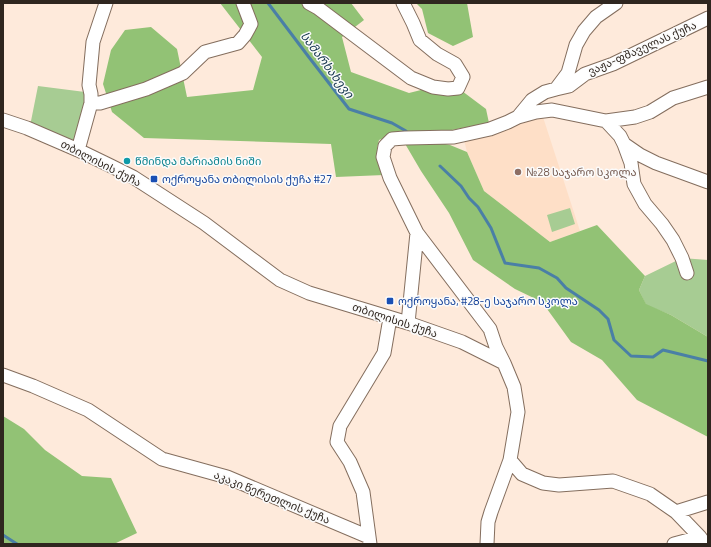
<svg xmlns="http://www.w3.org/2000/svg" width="711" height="547" viewBox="0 0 711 547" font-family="'Titillium Web','Noto Sans Georgian',sans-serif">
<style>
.built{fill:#fedfc7}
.green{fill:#a7cc93}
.forest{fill:#92c275}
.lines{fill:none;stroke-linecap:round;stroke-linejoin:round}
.stream{stroke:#4a7fa6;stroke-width:3}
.minor-casing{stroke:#846e5e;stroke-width:15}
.minor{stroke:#fff;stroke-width:13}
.culture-dot{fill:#0f9aa8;stroke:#fbfbfb;stroke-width:1.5}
.education-dot{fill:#8d6e63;stroke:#fbfbfb;stroke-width:1.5}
.transit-dot{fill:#1a4fb4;stroke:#fbfbfb;stroke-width:1.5}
.labels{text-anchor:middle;stroke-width:3;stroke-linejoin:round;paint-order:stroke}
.street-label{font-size:11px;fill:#2f261f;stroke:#fbfbfb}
.culture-label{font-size:11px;fill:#0d838f;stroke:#fbfbfb;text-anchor:start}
.education-label{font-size:11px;fill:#785e54;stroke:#fbfbfb;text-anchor:start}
.transit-label{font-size:11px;fill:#164399;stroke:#fbfbfb;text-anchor:start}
.water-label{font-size:12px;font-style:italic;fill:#12344c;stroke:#fbfbfb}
</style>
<rect width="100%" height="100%" fill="#feeadb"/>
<path class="built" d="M 542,114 L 580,231 L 550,242 L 484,191 L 467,152 L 464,140 Z"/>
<path class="green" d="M 38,86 L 85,92 L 88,103 L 74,143 L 30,126 Z
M 570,208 L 575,224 L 552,232 L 547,215 Z
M 682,258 L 708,260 L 708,337 L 671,315 L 646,305 L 639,290 L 645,276 Z"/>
<path class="forest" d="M 220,3 L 351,3 L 364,20 L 342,37 L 351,72 L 409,93 L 433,87 L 458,88 L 486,109 L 489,123 L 441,132 L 395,134 L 379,140 L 377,149 L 384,175 L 336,177 L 331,144 L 144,138 L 112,112 L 103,84 L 111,50 L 125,30 L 151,27 L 177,49 L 187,97 L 253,90 L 262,57 Z
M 416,3 L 467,3 L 473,37 L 453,46 L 428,33 L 422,9 Z
M 431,141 L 450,145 L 467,152 L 484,191 L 550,242 L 597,225 L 645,276 L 639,290 L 646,304 L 671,315 L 708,337 L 708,437 L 637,400 L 602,360 L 571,342 L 542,302 L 515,289 L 473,260 L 449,213 L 421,171 L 404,142 Z
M 3,416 L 24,429 L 45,450 L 82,476 L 111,478 L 137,533 L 114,544 L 3,544 Z"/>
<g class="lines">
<path class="stream" d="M 268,3 L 308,56 L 349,109 L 392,123 L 406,131
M 440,166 L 461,186 L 469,198 L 478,207 L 491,228 L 505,263 L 539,268 L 557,278 L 566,288 L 599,310 L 608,319 L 614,340 L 631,356 L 653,357 L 663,350 L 708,361
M 3,535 L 17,544"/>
<defs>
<path id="minor" d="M 309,3 L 318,8 L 411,78 L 433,87 L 448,89 L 458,88 L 463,77 L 455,64 L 437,54 L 420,40 L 413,23 L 403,3
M 556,89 L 569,86 L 585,74 L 613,64 L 708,18
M 91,103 L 100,103 L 146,89 L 183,73 L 205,52 L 238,43 L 245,35 L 251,24 L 243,3
M 518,117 L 536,112 L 552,110 L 606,121 L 620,136 L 624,144 L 640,155 L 656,163 L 708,182
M 3,120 L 27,128 L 78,150 L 111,166 L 133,177 L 204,223 L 280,280 L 309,293 L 408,323 L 462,342 L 504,363 L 514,387 L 518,412 L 510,460 L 522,474 L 543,483 L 559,485 L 613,481 L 650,494 L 676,512 L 700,537 L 705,544
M 606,121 L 635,117 L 650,112 L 673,98 L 708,87
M 624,144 L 631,163 L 634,184 L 645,204 L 662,224 L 673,240 L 682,258 L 687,273
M 78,150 L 91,103 L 91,94 L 89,85 L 93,42 L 106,3
M 408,323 L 417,233
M 504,363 L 496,347 L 490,329 L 417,233 L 390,178 L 383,157 L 385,146 L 392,139 L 405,138 L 454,137 L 490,129 L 508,122 L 518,117 L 532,100 L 545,92 L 556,89 L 568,73 L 576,45 L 584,31 L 596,17 L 616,3
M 3,375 L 33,386 L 88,410 L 162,459 L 227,477 L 369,537
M 676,512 L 708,502
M 370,544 L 363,492 L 350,462 L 337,442 L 340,426 L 384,353 L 390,318
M 487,544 L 488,522 L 491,512 L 510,460
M 674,544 L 700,537"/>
</defs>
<use href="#minor" class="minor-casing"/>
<use href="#minor" class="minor"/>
</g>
<circle class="culture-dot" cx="127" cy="161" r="4"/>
<circle class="education-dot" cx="518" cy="172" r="4"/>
<g class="transit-dot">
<rect x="150" y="175" width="8" height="8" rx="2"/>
<rect x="386" y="297" width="8" height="8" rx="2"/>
</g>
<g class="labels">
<g class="street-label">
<text transform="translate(642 48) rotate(-24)" y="4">ვაჟა-ფშაველას ქუჩა</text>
<text transform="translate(101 163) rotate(27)" y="4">თბილისის ქუჩა</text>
<text transform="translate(395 320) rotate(18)" y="4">თბილისის ქუჩა</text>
<text transform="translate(272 497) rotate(22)" y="4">აკაკი წერეთლის ქუჩა</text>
</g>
<g class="culture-label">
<text x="135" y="165">წმინდა მარიამის ნიში</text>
</g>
<g class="education-label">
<text x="526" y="176">№28 საჯარო სკოლა</text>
</g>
<g class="transit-label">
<text x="162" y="183">ოქროყანა თბილისის ქუჩა #27</text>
<text x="398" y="305">ოქროყანა, #28-ე საჯარო სკოლა</text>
</g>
<g class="water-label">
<text transform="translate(327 65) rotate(53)" y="4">სამარხახევი</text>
</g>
</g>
<rect width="711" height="547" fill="none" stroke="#2f261f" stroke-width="8"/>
</svg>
